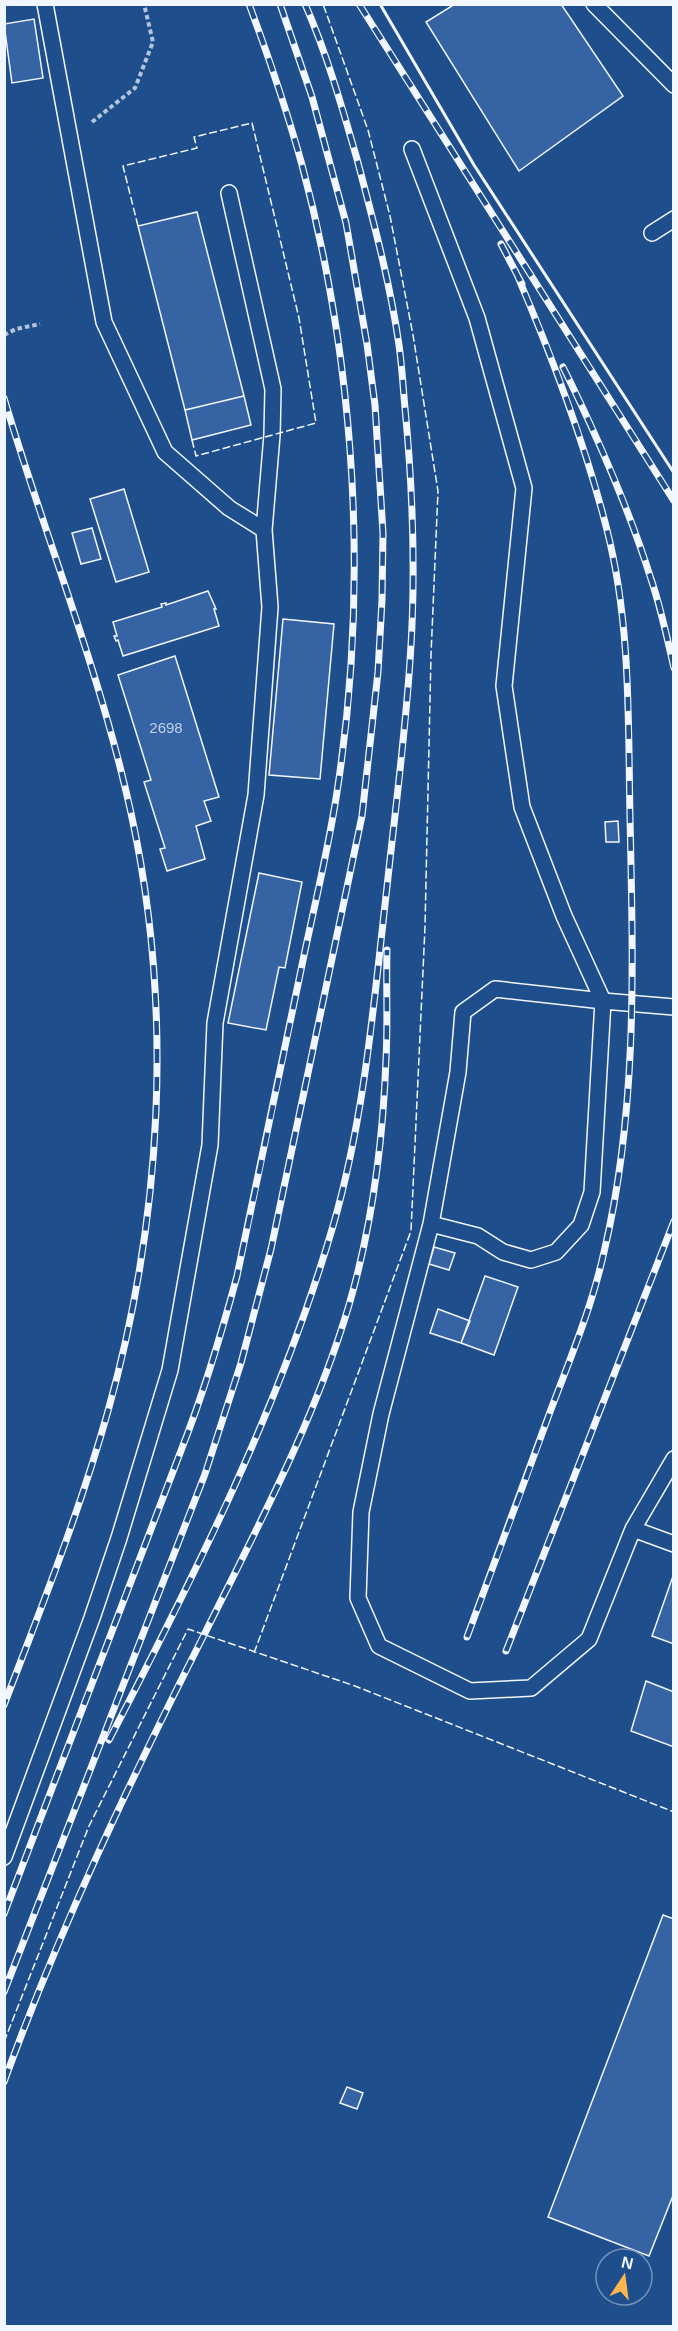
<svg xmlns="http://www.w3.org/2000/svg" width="678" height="2331" viewBox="0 0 678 2331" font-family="Arial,sans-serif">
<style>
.building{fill:#3563a3;stroke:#f2f6ff;stroke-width:1.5}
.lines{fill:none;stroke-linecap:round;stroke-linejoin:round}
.service-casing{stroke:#f2f6ff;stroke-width:18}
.path{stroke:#b3c4dc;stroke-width:4;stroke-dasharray:4.5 3;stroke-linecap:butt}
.service{stroke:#1f4e8c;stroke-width:15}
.rail-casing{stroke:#f2f6ff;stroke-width:7}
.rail{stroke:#1f4e8c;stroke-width:4.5;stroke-dasharray:14;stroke-linecap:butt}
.fence{stroke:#f2f6ff;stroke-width:1.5;stroke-dasharray:8 3;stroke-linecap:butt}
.wall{stroke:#f2f6ff;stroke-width:3}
.labels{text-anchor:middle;stroke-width:4.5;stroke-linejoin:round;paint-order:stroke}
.number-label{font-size:15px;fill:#c3d1e8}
</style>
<rect width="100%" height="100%" fill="#1f4e8c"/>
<path class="building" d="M 455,4 L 561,4 L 623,96 L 519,171 L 426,22 Z
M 34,19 L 43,78 L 12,83 L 4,24 Z
M 197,212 L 244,396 L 185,410 L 138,226 Z
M 244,396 L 251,425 L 192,440 L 185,410 Z
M 124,489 L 149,572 L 116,582 L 90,499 Z
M 92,528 L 101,559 L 81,564 L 72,533 Z
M 208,591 L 216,609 L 214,609 L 219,626 L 123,656 L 118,640 L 116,641 L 114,636 L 117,636 L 113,622 L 162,607 L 161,604 L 166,603 L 166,605 Z
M 283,619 L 334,624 L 320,779 L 269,775 Z
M 175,656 L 219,797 L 204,801 L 211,821 L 196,826 L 205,859 L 167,871 L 160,849 L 165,848 L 144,782 L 151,780 L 118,675 Z
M 618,821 L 619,842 L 606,842 L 605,822 Z
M 259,873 L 302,882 L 285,968 L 279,967 L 266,1030 L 228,1023 Z
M 434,1247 L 455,1253 L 449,1270 L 429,1264 Z
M 485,1276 L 518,1287 L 494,1355 L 461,1343 Z
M 438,1309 L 470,1321 L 461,1343 L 430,1333 Z
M 673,1576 L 674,1576 L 674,1644 L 652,1636 Z
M 646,1681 L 674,1692 L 674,1747 L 631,1731 Z
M 663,1915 L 674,1919 L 674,2193 L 649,2256 L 548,2217 Z
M 347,2087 L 363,2093 L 357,2109 L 340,2103 Z"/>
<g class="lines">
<defs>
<path id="service" d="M 45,4 L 104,322 L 165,452 L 229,508 L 264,530
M 594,4 L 674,85
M 412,149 L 477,318 L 524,488 L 504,686 L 522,807 L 564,916 L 603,1001 L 495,989 L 463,1012 L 458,1072 L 431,1224 L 381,1414 L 361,1512 L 358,1598 L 379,1646 L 470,1691 L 531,1688 L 589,1639 L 633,1529 L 674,1544
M 652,233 L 674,219
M 431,1224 L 478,1236 L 503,1252 L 531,1260 L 556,1252 L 581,1225 L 592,1192 L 603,1001 L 674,1007
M 633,1529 L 674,1459
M 4,1857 L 92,1618 L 119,1538 L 170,1370 L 210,1145 L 215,1023 L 256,795 L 270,607 L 264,530 L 272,435 L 273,389 L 229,193"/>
</defs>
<use href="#service" class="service-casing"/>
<path class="path" d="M 92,122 L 135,88 L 153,42 L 144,4
M 4,335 L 16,329 L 40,324"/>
<use href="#service" class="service"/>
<defs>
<path id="rail" d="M 359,4 L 674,501
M 501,244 L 522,284
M 563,367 C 597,436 628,506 651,579 C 661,608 667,638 674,668
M 4,398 C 45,537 100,671 131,813 C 174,1010 162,1218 108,1411 C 80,1511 41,1608 4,1705
M 467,1637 C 495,1562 523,1487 550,1412 C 570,1359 592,1307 604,1252 C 638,1109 633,963 630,817 C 628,721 631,624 607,530 C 585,443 553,359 518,277
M 506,1651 L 674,1221
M 109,1740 C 195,1574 280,1407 333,1226 C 365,1116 374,1000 387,887 C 395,812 405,737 410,661 C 416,577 413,492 405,408 C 403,387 402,366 399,345 C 390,282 373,220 357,159 C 342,107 327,54 305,4
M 4,1914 L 182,1448 C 204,1392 221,1335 237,1276 C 259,1174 280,1072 301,970 C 313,911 328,852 337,792 C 369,585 356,367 302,165 C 287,111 269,58 249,4
M 4,1992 L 205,1474 L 241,1363 L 271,1249 L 362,816 L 378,672 L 382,600 L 383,533 L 375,405 L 367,344 L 346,223 L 312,97 L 280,4
M 4,2082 C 60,1927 131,1779 205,1633 C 258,1526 315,1420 349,1305 C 372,1226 383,1142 386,1059 C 388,1023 386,986 387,950"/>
</defs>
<use href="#rail" class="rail-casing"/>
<use href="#rail" class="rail"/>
<path class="fence" d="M 138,226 L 123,166 L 197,148 L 194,137 L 252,123 L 299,318 L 316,423 L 196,456 L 192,440
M 254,1653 L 411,1231 L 425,927 L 431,655 L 438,491 L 413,335 L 390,216 L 368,130 L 323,4
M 4,2042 L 89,1826 L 188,1629 L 355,1686 L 674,1812"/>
<path class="wall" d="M 380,4 L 474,165 L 674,473"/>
</g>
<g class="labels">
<g class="number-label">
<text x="166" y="733">2698</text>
</g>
</g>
<rect width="678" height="2331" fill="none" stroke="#f2f6ff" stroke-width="12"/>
<g transform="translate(624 2277) rotate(13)"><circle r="28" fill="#1f4e8c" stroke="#7391ba" stroke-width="1.5"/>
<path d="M0-4.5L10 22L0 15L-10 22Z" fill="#ffb74d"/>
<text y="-9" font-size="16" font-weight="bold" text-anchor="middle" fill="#f2f6ff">N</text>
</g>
</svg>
